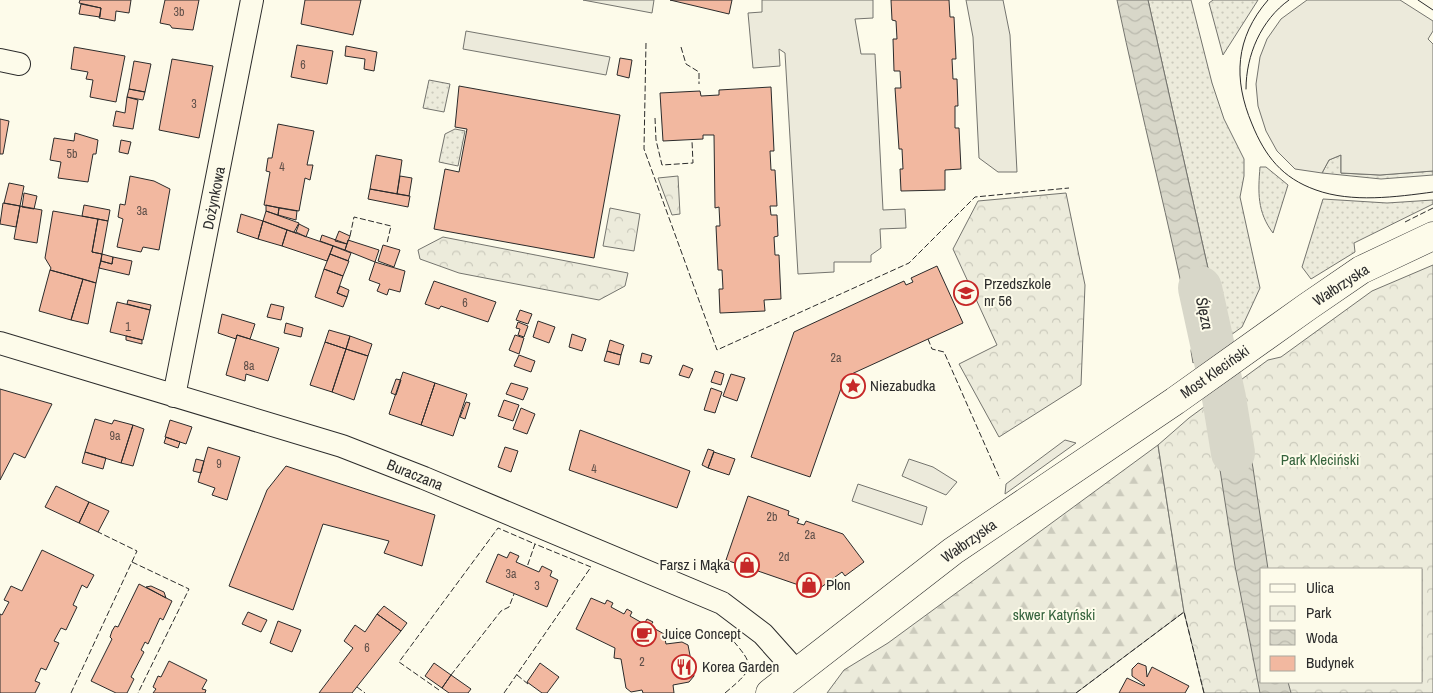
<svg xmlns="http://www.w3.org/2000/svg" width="1433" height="693" viewBox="0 0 1433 693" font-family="'Archivo Narrow',sans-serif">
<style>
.grass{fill:url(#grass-dots);stroke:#74746e}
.forest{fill:url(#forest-firs);stroke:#74746e}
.park{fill:url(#park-crowns);stroke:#74746e;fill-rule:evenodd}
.pitch{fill:#ecebdb;stroke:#74746e}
.parking{fill:#eceadb;stroke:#74746e}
.water{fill:url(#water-waves);stroke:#74746e}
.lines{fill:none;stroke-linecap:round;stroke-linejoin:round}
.river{stroke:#d8d7c9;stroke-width:44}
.building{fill:#f2b8a0;stroke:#2b2b2b}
.minor-casing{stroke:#2b2b2b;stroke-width:24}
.tertiary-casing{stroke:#2b2b2b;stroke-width:29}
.minor{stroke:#fdfbea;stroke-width:22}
.tertiary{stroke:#fdfbea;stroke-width:28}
.tram{stroke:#2b2b2b;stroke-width:1}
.fence{stroke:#2b2b2b;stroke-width:1;stroke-dasharray:6 2.5;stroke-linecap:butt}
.labels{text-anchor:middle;stroke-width:4;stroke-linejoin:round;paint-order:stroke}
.number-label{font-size:12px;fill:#5d4e48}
.street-label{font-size:15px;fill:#2b2b2b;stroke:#fdfbea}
.poi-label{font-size:15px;fill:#2b2b2b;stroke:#fdfbea;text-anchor:start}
.park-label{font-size:15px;fill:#34623c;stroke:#fdfbea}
.water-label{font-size:16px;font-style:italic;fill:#2b2b2b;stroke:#fdfbea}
</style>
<defs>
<pattern id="grass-dots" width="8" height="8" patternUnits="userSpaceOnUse" patternTransform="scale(1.25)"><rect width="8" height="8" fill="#ecebdb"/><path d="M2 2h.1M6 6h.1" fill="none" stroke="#cbcabc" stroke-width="1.8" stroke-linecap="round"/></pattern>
<pattern id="forest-firs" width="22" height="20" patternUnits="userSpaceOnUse" patternTransform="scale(1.25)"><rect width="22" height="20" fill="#ecebdb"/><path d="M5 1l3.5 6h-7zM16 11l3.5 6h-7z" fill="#cbcabc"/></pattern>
<pattern id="park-crowns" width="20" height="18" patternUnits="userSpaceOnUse" patternTransform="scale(1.25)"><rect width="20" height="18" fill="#ecebdb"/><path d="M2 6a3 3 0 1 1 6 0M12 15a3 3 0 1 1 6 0" fill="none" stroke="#cbcabc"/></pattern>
<pattern id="water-waves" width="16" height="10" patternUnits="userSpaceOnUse" patternTransform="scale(1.25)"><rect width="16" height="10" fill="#d8d7c9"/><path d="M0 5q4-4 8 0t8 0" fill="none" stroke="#bab9ad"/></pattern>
</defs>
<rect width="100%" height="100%" fill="#fdfbea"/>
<path class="grass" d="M 1148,0 L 1191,0 L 1212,83 L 1224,119 L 1244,159 L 1244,176 L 1240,197 L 1260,288 L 1242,327 L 1224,340 Z
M 1213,0 L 1258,0 L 1223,55 L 1209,3 Z
M 429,80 L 450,84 L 444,112 L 423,108 Z
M 455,129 L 465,131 L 458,166 L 439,162 L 445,134 Z
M 1341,155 L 1341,173 L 1380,175 L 1433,171 L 1433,175 L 1381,179 L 1322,173 L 1329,160 Z
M 1260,167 L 1266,167 L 1288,185 L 1273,233 C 1257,212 1258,192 1260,167 Z
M 1323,199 L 1387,203 L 1433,200 L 1433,204 L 1354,243 L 1355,252 L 1311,279 L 1302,267 Z"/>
<path class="forest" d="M 1158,445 L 1184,612 L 1076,693 L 827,693 L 844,670 L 888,643 Z"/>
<path class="park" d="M 678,176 L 680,214 L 672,215 L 658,178 Z
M 1066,193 L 1085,285 L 1081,385 L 999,437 L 959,364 L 997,345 L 953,249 L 978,201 Z
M 610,208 L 640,214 L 634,251 L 603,246 Z
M 443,237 L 628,273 L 625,286 L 599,300 L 459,273 L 420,259 L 418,250 Z
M 1433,265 L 1433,693 L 1204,693 L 1184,612 L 1158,445 L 1189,418 L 1268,360 L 1281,357 L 1372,291 ZM 1262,569 L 1422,569 L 1422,682 L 1262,682 Z"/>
<path class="pitch" d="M 583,0 L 654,0 L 652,13 Z"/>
<path class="parking" d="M 762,0 L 873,0 L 873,18 L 855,19 L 861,54 L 875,54 L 883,210 L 905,209 L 906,228 L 880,229 L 881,248 L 871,255 L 871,262 L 834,262 L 834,272 L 798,274 L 785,53 L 779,49 L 780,66 L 753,68 L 748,13 L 762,12 Z
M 966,0 L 1003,0 L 1010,35 L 1017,172 L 998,172 L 979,158 L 973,37 Z
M 1307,0 L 1400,0 L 1433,21 L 1433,31 L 1428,39 L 1433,44 L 1433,171 L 1380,175 L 1341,173 L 1341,155 L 1329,160 L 1322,173 L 1295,169 L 1277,151 L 1266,131 L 1258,106 L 1256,84 L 1260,57 L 1267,39 L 1281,19 Z
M 466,31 L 610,57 L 606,75 L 463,49 Z
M 1065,440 L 1076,443 L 1005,494 L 1006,484 Z
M 909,459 L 933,467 L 957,482 L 946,495 L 902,476 Z
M 858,484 L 927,507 L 922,525 L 852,501 Z"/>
<path class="water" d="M 1117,0 L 1148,0 L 1224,340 L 1193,363 L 1191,351 L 1193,340 C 1170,226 1141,114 1117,0 Z
M 1237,383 L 1253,468 L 1268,569 L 1262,569 L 1262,682 L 1288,682 L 1291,693 L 1260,693 L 1235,566 L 1211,412 L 1208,405 Z"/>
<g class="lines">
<path class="river" d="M 1200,288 L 1224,398 L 1233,453"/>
</g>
<path class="building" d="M 80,0 L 131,0 L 129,13 L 116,11 L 115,21 L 99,18 L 101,8 L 79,3 Z
M 165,0 L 199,0 L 193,30 L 172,28 L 170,25 L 160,23 Z
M 305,0 L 361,0 L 353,35 L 301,24 Z
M 670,0 L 732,0 L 729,14 Z
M 891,0 L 949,0 L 950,17 L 954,17 L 956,59 L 952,59 L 953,79 L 957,79 L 958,106 L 955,106 L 955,128 L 959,128 L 961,169 L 945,170 L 945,190 L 901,191 L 900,169 L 903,169 L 902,149 L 899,149 L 895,88 L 901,88 L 900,71 L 894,71 L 893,39 L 897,39 L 896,21 L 892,20 Z
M 81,4 L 101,8 L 100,17 L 79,14 Z
M 297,45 L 333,51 L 327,84 L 291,77 Z
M 346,46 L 377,52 L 374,71 L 364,69 L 365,59 L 345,56 Z
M 74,47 L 125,56 L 116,102 L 90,97 L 93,80 L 86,79 L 88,72 L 71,69 Z
M 620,58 L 632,60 L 629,78 L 617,75 Z
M 172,59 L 213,66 L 199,138 L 159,130 Z
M 134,61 L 151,64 L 145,92 L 129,89 Z
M 459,86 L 620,115 L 594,258 L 434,229 L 445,169 L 459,172 L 467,129 L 455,127 Z
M 771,87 L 774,151 L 770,151 L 771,170 L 775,170 L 777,206 L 770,206 L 771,215 L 777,215 L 778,236 L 774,237 L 775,255 L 779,255 L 781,299 L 764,300 L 765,311 L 720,313 L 719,289 L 723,289 L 722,270 L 718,270 L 716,226 L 720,226 L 719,207 L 715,208 L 714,135 L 703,135 L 703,139 L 663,141 L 660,93 L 700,91 L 701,96 L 719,95 L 719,90 Z
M 129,89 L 145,92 L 143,100 L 127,97 Z
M 127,97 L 138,100 L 133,129 L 113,126 L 116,111 L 125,113 Z
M 0,119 L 9,121 L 3,154 L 0,154 Z
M 278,124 L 314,131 L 307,165 L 313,165 L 310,180 L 305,178 L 299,211 L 264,205 L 270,172 L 266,171 L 268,158 L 272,158 Z
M 75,133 L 98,140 L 96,154 L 93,154 L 88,182 L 58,178 L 61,162 L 50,160 L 54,138 L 74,141 Z
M 121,140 L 131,142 L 128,154 L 119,152 Z
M 376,155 L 402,160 L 397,194 L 370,189 Z
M 130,176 L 154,181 L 170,189 L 159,250 L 143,247 L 141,252 L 117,247 L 123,219 L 118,217 L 120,204 L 125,205 Z
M 400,176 L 412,178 L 409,196 L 397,194 Z
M 9,183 L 24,186 L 20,206 L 4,203 Z
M 370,189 L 410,196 L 408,207 L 368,199 Z
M 24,193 L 37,196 L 34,209 L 22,207 Z
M 3,203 L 20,206 L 16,227 L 0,224 Z
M 84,205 L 110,210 L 108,221 L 82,216 Z
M 266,205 L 279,208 L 278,215 L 266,211 Z
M 20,206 L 42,210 L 37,243 L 14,239 Z
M 279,208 L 297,211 L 296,220 L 278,215 Z
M 53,211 L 98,219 L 92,252 L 102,254 L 96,283 L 50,270 L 51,268 L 45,258 Z
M 266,211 L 299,223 L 294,232 L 296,233 L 263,221 Z
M 241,214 L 263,221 L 258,239 L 237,232 Z
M 98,219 L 108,221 L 102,254 L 92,252 Z
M 263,221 L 287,230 L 282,246 L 258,239 Z
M 299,224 L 309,229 L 306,237 L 296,232 Z
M 287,230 L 333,246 L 327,261 L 282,246 Z
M 339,231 L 350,236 L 347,244 L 335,241 Z
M 322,235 L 347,244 L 345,250 L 320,241 Z
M 348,240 L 379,250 L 375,262 L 345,250 Z
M 383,245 L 400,250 L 394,267 L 378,261 Z
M 333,246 L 351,253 L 348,261 L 330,254 Z
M 102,254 L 113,257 L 112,264 L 101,261 Z
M 330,254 L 349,261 L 343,276 L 324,269 Z
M 113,257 L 132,261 L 129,275 L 99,268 L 101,261 L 112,264 Z
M 375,262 L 405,271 L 400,292 L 389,289 L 387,295 L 377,291 L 380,284 L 369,280 Z
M 937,266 L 963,323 L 845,377 L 810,477 L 751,457 L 794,332 L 904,281 L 906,285 L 913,282 L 911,278 Z
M 324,269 L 343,276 L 337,293 L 347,297 L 343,307 L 315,297 Z
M 50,270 L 83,279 L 71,320 L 39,311 Z
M 83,279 L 96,283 L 88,324 L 71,320 Z
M 434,281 L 496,302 L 488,322 L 441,306 L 439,309 L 425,304 Z
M 340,286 L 349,290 L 347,297 L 337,293 Z
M 128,300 L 151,305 L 150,310 L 127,304 Z
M 117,302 L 150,310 L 143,340 L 110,332 Z
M 271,304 L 284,307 L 281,320 L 267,317 Z
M 520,310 L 532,314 L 528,324 L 516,320 Z
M 222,314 L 255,324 L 250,339 L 237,335 L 236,339 L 218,333 Z
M 538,321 L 555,327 L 549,343 L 533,337 Z
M 518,322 L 528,326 L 524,337 L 518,335 L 520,329 L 516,328 Z
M 286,323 L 303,328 L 301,337 L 284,333 Z
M 329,330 L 350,336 L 346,349 L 325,342 Z
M 572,334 L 586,339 L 582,351 L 569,347 Z
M 237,335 L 279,348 L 268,381 L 246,374 L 245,381 L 226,375 Z
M 515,335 L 524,338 L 519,354 L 509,350 Z
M 126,336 L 142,340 L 142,344 L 126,340 Z
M 350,336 L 372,344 L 368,356 L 346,349 Z
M 610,340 L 624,345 L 621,355 L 607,351 Z
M 325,342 L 346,349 L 332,392 L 310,385 Z
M 346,349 L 368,356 L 354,400 L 332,392 Z
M 607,351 L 621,355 L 619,365 L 604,361 Z
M 642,353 L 652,356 L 649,364 L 640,362 Z
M 519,355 L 535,361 L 531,372 L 514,366 Z
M 683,365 L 693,369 L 689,378 L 679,375 Z
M 715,371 L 724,374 L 721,385 L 711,382 Z
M 403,372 L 435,383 L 421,425 L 389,414 Z
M 731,374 L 745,378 L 737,401 L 723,396 Z
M 396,379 L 401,380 L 396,395 L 391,393 Z
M 435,383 L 467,394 L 453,436 L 421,425 Z
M 511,383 L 528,388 L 523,400 L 506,394 Z
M 711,388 L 722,392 L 715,413 L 704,410 Z
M 0,389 L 52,404 L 25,458 L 14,453 L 0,480 Z
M 504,400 L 519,405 L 513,421 L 498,416 Z
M 466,402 L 470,403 L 465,419 L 460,417 Z
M 521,408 L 535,414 L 527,434 L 513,429 Z
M 95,419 L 112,424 L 114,420 L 133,425 L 121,463 L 85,452 Z
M 170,420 L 192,427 L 186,444 L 165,437 Z
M 133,425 L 144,429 L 133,466 L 121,463 Z
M 580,430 L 690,471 L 677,508 L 569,470 Z
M 166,437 L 180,442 L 178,448 L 164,443 Z
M 208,447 L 240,457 L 227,500 L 212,495 L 215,488 L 198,482 Z
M 505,447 L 518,451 L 511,472 L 498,467 Z
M 708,449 L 714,451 L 708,468 L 702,465 Z
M 85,452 L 106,458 L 103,469 L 82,463 Z
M 714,452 L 735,459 L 729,475 L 708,468 Z
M 196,459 L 204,461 L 201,473 L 193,471 Z
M 286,466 L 435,515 L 422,566 L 384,553 L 389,541 L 323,524 L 293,610 L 229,586 L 267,490 Z
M 56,486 L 89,502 L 79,523 L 45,507 Z
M 748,496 L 789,511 L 788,515 L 799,519 L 797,523 L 804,525 L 806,521 L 843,534 L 864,562 L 845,576 L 842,572 L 816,591 L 726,560 Z
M 89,502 L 109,511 L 98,532 L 79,523 Z
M 42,550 L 94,575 L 87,588 L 82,585 L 73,605 L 77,607 L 66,630 L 61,628 L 54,641 L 59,643 L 46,670 L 41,668 L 35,681 L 40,683 L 35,693 L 0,693 L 0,614 L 2,615 L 9,602 L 4,600 L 11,586 L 22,591 Z
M 510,552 L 519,556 L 516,562 L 539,572 L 542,566 L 552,571 L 550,576 L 558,580 L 547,607 L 486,582 L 498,554 L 507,558 Z
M 139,584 L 172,601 L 163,620 L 160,618 L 148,644 L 145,642 L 141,650 L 144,652 L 131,677 L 134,679 L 127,693 L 116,693 L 91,681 L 112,639 L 110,637 L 112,631 L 115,626 L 118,627 Z
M 151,586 L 164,592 L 166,598 L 146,587 Z
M 591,598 L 605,604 L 607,600 L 613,603 L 611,607 L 624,614 L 627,609 L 632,612 L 630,616 L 644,624 L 647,619 L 653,622 L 650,626 L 664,634 L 666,644 L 682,642 L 688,645 L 694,676 L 689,682 L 673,685 L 674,693 L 643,693 L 642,690 L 631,692 L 626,688 L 621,659 L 614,658 L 615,648 L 576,629 Z
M 384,606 L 407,623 L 401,631 L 377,614 Z
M 248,612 L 267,620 L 261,632 L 242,624 Z
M 377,614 L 401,631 L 352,693 L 319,693 L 353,648 L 344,641 L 355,625 L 365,632 Z
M 278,621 L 301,630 L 292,652 L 270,643 Z
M 169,661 L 207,680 L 202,689 L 206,690 L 205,693 L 153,693 L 156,689 L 153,687 L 158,676 L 161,677 Z
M 434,663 L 451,675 L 442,688 L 425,676 Z
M 540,663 L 559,677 L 547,693 L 542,693 L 527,682 Z
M 1138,663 L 1146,666 L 1147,677 L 1152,667 L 1189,686 L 1185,693 L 1119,693 L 1127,678 L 1144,686 L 1145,685 L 1132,676 L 1132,669 Z
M 451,675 L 471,689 L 468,693 L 449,693 L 442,688 Z"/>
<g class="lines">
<defs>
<path id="minor" d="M 0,60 L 19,64
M 0,343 L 342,446 L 424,478 L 722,603 L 763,634 L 797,672
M 174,396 L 252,0"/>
<path id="tertiary" d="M 770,693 L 953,551 L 1175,401 L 1307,307 L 1361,270 L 1433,236"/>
</defs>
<use href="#minor" class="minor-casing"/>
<use href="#tertiary" class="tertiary-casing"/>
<use href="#minor" class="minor"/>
<use href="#tertiary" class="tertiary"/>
<path class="tram" d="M 1268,0 C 1235,38 1233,79 1252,124 C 1265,156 1282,178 1316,190 C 1352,203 1396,197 1433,192
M 1418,0 L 1433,10
M 1246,89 C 1246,55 1261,20 1289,0"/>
<path class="fence" d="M 646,43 L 644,149 L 717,350 L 909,263 L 975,197 L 1069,188
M 681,47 L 686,64 L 699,72 L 699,84
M 655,118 L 656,140 L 662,165 L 693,163 L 692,141
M 1405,222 L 1433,208
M 350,236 L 354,217 L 391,226 L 387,243
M 928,339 L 932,349 L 944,352 L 1000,479
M 132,562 L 189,589 L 138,693
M 451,675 L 501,611 L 509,607 L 514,594
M 517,675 L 528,684
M 357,687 L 365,693
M 439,690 L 399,662 L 498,528 L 535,544 L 527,567
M 71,693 L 137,551 L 98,532
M 504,693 L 591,567 L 535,544
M 725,693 C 756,667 755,666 729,636
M 1076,693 L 1184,612 L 1204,693"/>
</g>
<defs>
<symbol id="school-ring" viewBox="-11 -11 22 22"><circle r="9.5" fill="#fdfbea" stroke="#c62828" stroke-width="1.5"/><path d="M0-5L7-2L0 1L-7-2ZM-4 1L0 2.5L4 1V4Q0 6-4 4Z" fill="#c62828"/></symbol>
<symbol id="sight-ring" viewBox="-11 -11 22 22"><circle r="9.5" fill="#fdfbea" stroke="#c62828" stroke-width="1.5"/><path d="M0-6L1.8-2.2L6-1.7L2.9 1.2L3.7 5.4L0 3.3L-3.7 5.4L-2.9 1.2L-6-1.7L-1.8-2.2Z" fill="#c62828"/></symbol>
<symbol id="shop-ring" viewBox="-11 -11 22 22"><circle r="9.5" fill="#fdfbea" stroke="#c62828" stroke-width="1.5"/><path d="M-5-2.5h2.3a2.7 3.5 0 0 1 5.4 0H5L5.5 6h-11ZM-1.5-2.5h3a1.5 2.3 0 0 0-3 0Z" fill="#c62828"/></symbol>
<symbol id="cafe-ring" viewBox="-11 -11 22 22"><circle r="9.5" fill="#fdfbea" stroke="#c62828" stroke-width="1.5"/><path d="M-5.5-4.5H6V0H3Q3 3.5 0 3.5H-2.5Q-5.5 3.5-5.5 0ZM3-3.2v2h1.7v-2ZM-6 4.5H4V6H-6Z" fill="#c62828"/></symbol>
<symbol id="restaurant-ring" viewBox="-11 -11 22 22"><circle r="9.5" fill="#fdfbea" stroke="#c62828" stroke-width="1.5"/><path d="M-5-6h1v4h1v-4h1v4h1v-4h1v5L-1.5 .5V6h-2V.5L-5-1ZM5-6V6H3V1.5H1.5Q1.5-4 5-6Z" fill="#c62828"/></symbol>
</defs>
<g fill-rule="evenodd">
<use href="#school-ring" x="952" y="279" width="28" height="28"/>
<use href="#sight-ring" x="839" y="372" width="28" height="28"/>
<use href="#shop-ring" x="733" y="551" width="28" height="28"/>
<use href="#shop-ring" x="795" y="571" width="28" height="28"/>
<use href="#cafe-ring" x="630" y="620" width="28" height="28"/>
<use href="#restaurant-ring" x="670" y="653" width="28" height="28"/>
</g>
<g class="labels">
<g class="number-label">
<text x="179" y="16">3b</text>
<text x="303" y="69">6</text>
<text x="194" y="108">3</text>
<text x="72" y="158">5b</text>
<text x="282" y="171">4</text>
<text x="142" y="215">3a</text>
<text x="465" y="307">6</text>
<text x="128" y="331">1</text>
<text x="836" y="362">2a</text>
<text x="249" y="370">8a</text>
<text x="115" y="440">9a</text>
<text x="219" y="468">9</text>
<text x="594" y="473">4</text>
<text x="772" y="521">2b</text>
<text x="810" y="539">2a</text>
<text x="784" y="561">2d</text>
<text x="511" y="578">3a</text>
<text x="537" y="590">3</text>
<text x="367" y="652">6</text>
<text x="642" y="666">2</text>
</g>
<g class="street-label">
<text transform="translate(214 198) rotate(-79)" y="5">Dożynkowa</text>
<text transform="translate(1341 285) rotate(-33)" y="5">Wałbrzyska</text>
<text transform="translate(1215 372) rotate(-35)" y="5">Most Kleciński</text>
<text transform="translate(415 475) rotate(22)" y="5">Buraczana</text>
<text transform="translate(969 541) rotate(-35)" y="5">Wałbrzyska</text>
</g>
<g class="poi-label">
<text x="984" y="289">Przedszkole<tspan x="984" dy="17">nr 56</tspan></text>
<text x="870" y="391">Niezabudka</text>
<text x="730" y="570" text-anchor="end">Farsz i Mąka</text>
<text x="826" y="590">Plon</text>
<text x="662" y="639">Juice Concept</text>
<text x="702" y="672">Korea Garden</text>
</g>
<g class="park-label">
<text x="1320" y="465">Park Kleciński</text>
<text x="1054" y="620">skwer Katyński</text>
</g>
<g class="water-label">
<text transform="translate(1205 313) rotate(78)" y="6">Ślęza</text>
</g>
</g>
<rect x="1260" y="568" width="162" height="115" fill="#fdfbea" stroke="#a9a89e"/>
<rect x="1270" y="584" width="25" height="8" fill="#fdfbea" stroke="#a9a89e"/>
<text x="1306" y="593" font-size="15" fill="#2b2b2b">Ulica</text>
<rect x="1270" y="606" width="25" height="15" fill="url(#park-crowns)" stroke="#a9a89e"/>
<text x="1306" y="618" font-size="15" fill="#2b2b2b">Park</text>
<rect x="1270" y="630" width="25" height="15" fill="url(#water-waves)" stroke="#a9a89e"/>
<text x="1306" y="643" font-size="15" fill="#2b2b2b">Woda</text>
<rect x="1270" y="656" width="25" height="15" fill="#f2b8a0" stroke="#a9a89e"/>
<text x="1306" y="668" font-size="15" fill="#2b2b2b">Budynek</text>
</svg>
